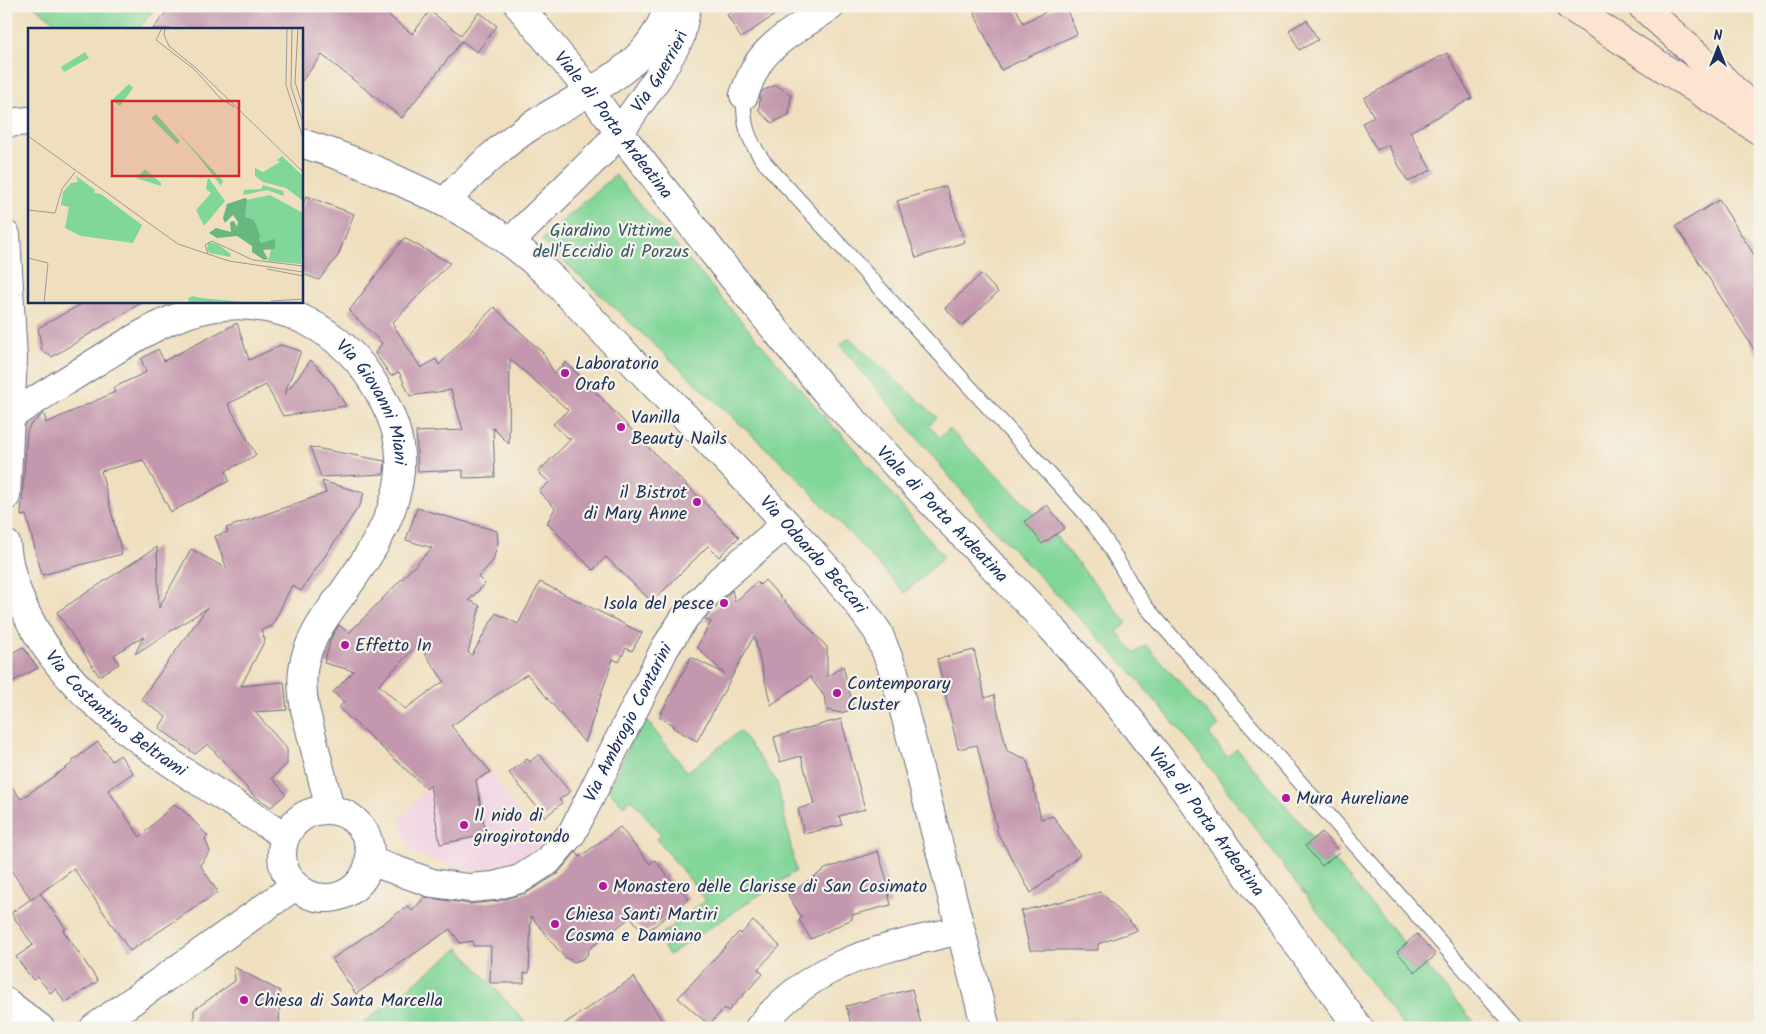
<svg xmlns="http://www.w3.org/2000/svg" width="1766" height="1034" viewBox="0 0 1766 1034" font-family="Kalam,sans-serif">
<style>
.built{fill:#f1d0e3}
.green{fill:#81d699;stroke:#4e827c}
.building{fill:#c397ad;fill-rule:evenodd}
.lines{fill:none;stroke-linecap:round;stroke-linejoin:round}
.lane-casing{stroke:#656d80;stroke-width:16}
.street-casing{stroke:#656d80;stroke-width:30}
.secondary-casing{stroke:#656d80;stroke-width:30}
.lane{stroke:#fff;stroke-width:14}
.street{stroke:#fff;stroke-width:28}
.secondary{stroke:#fde4d1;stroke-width:28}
.poi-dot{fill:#b5179e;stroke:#f7f3e8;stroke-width:2}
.labels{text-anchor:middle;stroke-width:4.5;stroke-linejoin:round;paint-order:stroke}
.street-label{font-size:18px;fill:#1b2f5e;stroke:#f7f3e8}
.park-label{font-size:18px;fill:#34596d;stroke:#f7f3e8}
.poi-label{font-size:18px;fill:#1b2f5e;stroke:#f7f3e8;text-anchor:start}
.inset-road{fill:none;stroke:#9a9998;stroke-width:1}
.view{fill:#d62828;fill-opacity:0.15;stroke:#d62828;stroke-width:2.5}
.inset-edge{fill:none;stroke:#1b2f5e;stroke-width:2.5}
</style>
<rect width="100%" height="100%" fill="#f7f3e8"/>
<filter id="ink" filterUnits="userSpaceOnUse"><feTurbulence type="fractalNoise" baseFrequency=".02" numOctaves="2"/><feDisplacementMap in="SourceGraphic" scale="10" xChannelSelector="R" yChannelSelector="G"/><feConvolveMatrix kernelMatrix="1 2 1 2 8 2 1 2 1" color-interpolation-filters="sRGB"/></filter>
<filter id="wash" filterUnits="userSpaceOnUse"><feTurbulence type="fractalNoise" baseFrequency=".0096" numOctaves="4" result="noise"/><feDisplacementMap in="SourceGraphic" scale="20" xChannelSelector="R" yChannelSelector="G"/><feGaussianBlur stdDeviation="1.12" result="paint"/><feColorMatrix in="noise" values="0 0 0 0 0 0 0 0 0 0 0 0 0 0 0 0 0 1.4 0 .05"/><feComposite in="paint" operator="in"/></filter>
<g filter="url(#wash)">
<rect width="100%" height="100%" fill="#efdfbe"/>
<path class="built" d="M 491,772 L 541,846 L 530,855 L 517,862 L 500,867 L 482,870 L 464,869 L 446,864 L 426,858 L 407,849 L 403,830 L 398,821 L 430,786 L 436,790 L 464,786 Z"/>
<path class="green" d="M 34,6 L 156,6 L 139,29 L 64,29 Z
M 615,175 L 834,428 L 839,431 L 944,557 L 905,593 L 794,474 L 541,240 Z
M 849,338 L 937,417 L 929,426 L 940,438 L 949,429 L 1036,514 L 1025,522 L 1042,544 L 1055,535 L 1127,623 L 1117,632 L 1135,653 L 1146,645 L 1219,726 L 1209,734 L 1227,757 L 1237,749 L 1314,839 L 1305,847 L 1322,866 L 1332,858 L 1405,944 L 1397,952 L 1415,972 L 1425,964 L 1479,1028 L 1405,1028 L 1202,757 L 1132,673 L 990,525 L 840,345 Z
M 644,717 L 687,772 L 740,731 L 777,782 L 796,871 L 669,955 L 658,937 L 706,900 L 657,839 L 661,835 L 632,799 L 623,806 L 608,789 Z
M 459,948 L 530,1028 L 349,1028 L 362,1024 Z"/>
<g id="blocks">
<path class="building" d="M 171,6 L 377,6 L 412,34 L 430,11 L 461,35 L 479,12 L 497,26 L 477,52 L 462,41 L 402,118 L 322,55 L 301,82 L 301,29 L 153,29 Z
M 738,6 L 788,6 L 741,38 L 727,15 Z
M 971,6 L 1015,6 L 1023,23 L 1058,6 L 1065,6 L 1077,34 L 1001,70 Z
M 1307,20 L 1318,40 L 1299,50 L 1289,30 Z
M 1447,53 L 1472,98 L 1410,132 L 1431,170 L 1408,182 L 1388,145 L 1377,150 L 1362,123 L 1374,117 L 1364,98 Z
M 776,85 L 791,95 L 789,115 L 772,123 L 759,111 L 760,95 L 762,91 Z
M 946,186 L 965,242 L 916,258 L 897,201 Z
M 306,196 L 354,214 L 338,256 L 319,280 L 301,273 L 301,210 Z
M 1719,200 L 1760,264 L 1760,359 L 1676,226 Z
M 404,238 L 450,263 L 392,323 L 421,368 L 436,359 L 439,365 L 494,307 L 543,353 L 554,373 L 566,362 L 633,431 L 633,432 L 739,537 L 719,557 L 708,546 L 652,602 L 606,557 L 593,570 L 547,523 L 555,508 L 539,492 L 549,482 L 538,472 L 571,439 L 569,439 L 553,424 L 568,410 L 510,359 L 509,444 L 493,428 L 495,477 L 463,478 L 463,470 L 418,472 L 416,432 L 463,430 L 451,390 L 410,396 L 399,372 L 391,376 L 375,353 L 382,343 L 349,311 Z
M 981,274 L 998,292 L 962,326 L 945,308 Z
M 87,301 L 144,301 L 52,357 L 42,351 L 38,328 Z
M 237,323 L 249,360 L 281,345 L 301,351 L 284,395 L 311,360 L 333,384 L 346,406 L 283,416 L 266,385 L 228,404 L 256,455 L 226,471 L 229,481 L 171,512 L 143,460 L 101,471 L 122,554 L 42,575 L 26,515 L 21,516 L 27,432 L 30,425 L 44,413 L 46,423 L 115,392 L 113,388 L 146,372 L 141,359 L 158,349 L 164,361 Z
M 310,447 L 385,461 L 384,474 L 321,477 Z
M 322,481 L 364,493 L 360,505 L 301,591 L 292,585 L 272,626 L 261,630 L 265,640 L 241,686 L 284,682 L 287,710 L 255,712 L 287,749 L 287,764 L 272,778 L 286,794 L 271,807 L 254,796 L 208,744 L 195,754 L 159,728 L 166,717 L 141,699 L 207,608 L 135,654 L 144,636 L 114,655 L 119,664 L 99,676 L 57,612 L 157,547 L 159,608 L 191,549 L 227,569 L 215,536 L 228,532 L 226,528 L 326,493 Z
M 1047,505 L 1065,528 L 1042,544 L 1025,521 Z
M 417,508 L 497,531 L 498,542 L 493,561 L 478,577 L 485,584 L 469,600 L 480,606 L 468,653 L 472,655 L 496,613 L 518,624 L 540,582 L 642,633 L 632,651 L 626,648 L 619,662 L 613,659 L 585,743 L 527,674 L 451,726 L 491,772 L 476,780 L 486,835 L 440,844 L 430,785 L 427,789 L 339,708 L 344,702 L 333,692 L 354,671 L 324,663 L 331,638 L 339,625 L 349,633 L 432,548 L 406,540 ZM 418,644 L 444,681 L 405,709 L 379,685 Z
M 765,580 L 827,647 L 827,677 L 843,666 L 854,709 L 841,713 L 827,710 L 824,696 L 810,677 L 771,705 L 754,636 L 697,741 L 673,728 L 674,725 L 659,717 L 691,657 L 725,674 L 697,647 L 711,622 L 705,619 L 732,590 L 735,602 L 757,582 L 760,585 Z
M 23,647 L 38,668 L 6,685 L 6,656 Z
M 974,650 L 985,698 L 994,695 L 1007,751 L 1027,759 L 1041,819 L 1053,816 L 1080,855 L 1031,893 L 998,834 L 977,745 L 958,749 L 937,659 Z
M 841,719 L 865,809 L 839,816 L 842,825 L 804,834 L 798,809 L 814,804 L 801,756 L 780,762 L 774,737 Z
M 98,742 L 112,761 L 120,755 L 133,773 L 108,790 L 140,837 L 174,804 L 185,812 L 208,836 L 205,839 L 210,851 L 200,865 L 218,892 L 130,951 L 74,869 L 32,899 L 40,893 L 66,929 L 63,930 L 98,981 L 65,1003 L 56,989 L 50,993 L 38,977 L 33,980 L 16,957 L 33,945 L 11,913 L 31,899 L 6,863 L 6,779 L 21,799 L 73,763 L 71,762 Z
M 539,754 L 570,792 L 559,800 L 562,803 L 545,817 L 509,773 L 527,759 L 530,762 Z
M 620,827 L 650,864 L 655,860 L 674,884 L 676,883 L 689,899 L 644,934 L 631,917 L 589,949 L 587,955 L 583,959 L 574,962 L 564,957 L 531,916 L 529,973 L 524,973 L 524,983 L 490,983 L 491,946 L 473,946 L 473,941 L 460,943 L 450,929 L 356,994 L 332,959 L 408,906 L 412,911 L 425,897 L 470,904 L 498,901 L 528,892 L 557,874 L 576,852 L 580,857 Z
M 1322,832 L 1339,852 L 1322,866 L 1305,846 Z
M 878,851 L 888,884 L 886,884 L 891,905 L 852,915 L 852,919 L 811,939 L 799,920 L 802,918 L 788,895 L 825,869 Z
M 1101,892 L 1138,930 L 1098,944 L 1098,950 L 1030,950 L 1021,911 Z
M 753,921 L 780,946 L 758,969 L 763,974 L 728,1011 L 725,1008 L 709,1025 L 678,998 L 739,932 L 741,934 Z
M 1417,934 L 1436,955 L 1415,972 L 1397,952 Z
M 234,967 L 280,991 L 279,1028 L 194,1028 L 194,1010 L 235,981 Z
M 634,977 L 667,1028 L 558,1028 Z
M 912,989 L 922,1028 L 852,1028 L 846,1006 Z"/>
</g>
</g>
<g filter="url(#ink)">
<use href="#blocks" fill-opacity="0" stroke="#656d80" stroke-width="1"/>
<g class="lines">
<defs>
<path id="lane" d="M 744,95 C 743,124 747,139 765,163 L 1084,512 L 1106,541 L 1137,594 L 1146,607 L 1516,1028"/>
<g id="street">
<path id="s1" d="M 519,6 L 590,92 L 619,132 L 722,264 L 826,392 L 1049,625 L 1102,684 L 1180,784 L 1359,1028"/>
<path d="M 744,95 C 748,83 753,72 759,62 C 775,39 808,22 831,6"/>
<path d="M 6,123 L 29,121"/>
<path id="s2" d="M 301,143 C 338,154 373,168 408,185 C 465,211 511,237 556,282 L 765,500 L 852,596 L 878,632 L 894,672 L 986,1028"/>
<path d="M 445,202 C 470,175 497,149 528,128 C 579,93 650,73 668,6"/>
<path d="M 6,235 L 13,359 L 6,496"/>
<path id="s3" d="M 510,242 L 604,150 L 626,123 L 658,77 L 680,38 L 687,6"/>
<path id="s4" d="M 6,419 C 36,399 66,381 96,362 C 145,332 192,300 252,306 C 272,308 290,312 308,322 C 333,335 354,353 369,376 C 394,414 408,449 396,494 C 386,532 364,563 342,594 C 327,614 312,634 305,659 C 301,675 302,693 305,709 L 330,809"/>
<path id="s5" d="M 6,544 C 22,687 177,766 285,836"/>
<circle cx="326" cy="854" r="44"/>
<path id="s6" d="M 370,861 L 432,883 L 469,888 L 494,886 L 520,879 L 548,861 L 572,833 L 665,648 L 685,617 L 720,580 L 786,524"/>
<path d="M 6,1002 L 40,1028"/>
<path d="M 94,1028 L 295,886"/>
<path d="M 759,1028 C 813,960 881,949 960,930"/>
</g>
<path id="secondary" d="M 1569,6 L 1760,131
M 1642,6 L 1724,80 L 1760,116"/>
</defs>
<use href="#lane" class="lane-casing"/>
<use href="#street" class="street-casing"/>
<use href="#secondary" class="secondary-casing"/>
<use href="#lane" class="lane"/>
<use href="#street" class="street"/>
<use href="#secondary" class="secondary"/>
</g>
</g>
<g class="poi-dot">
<circle cx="565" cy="373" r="5"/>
<circle cx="621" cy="427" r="5"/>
<circle cx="697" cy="502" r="5"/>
<circle cx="724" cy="603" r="5"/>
<circle cx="345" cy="645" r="5"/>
<circle cx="837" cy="693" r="5"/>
<circle cx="1286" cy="798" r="5"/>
<circle cx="464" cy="825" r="5"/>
<circle cx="603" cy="886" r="5"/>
<circle cx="555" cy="924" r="5"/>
<circle cx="244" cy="1000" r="5"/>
</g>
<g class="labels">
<g class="street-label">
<text dy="6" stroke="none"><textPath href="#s3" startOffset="228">Via Guerrieri</textPath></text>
<text dy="6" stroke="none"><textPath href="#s1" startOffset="152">Viale di Porta Ardeatina</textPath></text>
<text dy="6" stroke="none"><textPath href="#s4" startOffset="442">Via Giovanni Miani</textPath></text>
<text dy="6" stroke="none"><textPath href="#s1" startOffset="662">Viale di Porta Ardeatina</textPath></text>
<text dy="6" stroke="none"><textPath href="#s2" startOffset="668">Via Odoardo Beccari</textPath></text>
<text dy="6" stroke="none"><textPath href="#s5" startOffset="209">Via Costantino Beltrami</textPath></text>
<text dy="6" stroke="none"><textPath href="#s6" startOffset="349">Via Ambrogio Contarini</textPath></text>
<text dy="6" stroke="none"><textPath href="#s1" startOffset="1068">Viale di Porta Ardeatina</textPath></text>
</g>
<g class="park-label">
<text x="611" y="236">Giardino Vittime<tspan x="611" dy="21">dell'Eccidio di Porzus</tspan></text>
</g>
<g class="poi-label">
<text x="575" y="369">Laboratorio<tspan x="575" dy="21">Orafo</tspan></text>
<text x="631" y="423">Vanilla<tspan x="631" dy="21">Beauty Nails</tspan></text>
<text x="687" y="498" text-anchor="end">il Bistrot<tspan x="687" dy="21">di Mary Anne</tspan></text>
<text x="714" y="609" text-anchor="end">Isola del pesce</text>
<text x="355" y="651">Effetto In</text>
<text x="847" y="689">Contemporary<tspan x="847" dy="21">Cluster</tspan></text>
<text x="1296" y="804">Mura Aureliane</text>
<text x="474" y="821">Il nido di<tspan x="474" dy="21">girogirotondo</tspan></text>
<text x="613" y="892">Monastero delle Clarisse di San Cosimato</text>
<text x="565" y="920">Chiesa Santi Martiri<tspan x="565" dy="21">Cosma e Damiano</tspan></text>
<text x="254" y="1006">Chiesa di Santa Marcella</text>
</g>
</g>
<g transform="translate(28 28)">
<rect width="275" height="275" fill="#efdfbe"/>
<path d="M 57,24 L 61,30 L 36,44 L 33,39 ZM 101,56 L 105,60 L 92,78 L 84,72 ZM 128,86 L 152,113 L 149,116 L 123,90 ZM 144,98 L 195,153 L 193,158 L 170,128 ZM 254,128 L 275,148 L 275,173 L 258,160 L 235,154 L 227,148 L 227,140 L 235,144 L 252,134 L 249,132 ZM 117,141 L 133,155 L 133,158 L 108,150 ZM 48,148 L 67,162 L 66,165 L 73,166 L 114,197 L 105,215 L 53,208 L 37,200 L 41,179 L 33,177 L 35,164 L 43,155 L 50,154 ZM 180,149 L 197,173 L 176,198 L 168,182 L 183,165 L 178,161 ZM 235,157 L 255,163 L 256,168 L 239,162 L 215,167 L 216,162 L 233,161 ZM 242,167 L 275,185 L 273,236 L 240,233 L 243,221 L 227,215 L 208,174 ZM 180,214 L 189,216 L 203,226 L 202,229 L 182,225 L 179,222 ZM 165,268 L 172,270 L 229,275 L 161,275 L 160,270 Z" fill="#81d699"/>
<path d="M 217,170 L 219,171 L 217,189 L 226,192 L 232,207 L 231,212 L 233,215 L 247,211 L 247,221 L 235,222 L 240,231 L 236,232 L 224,224 L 224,218 L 209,208 L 189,210 L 181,205 L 188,200 L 203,204 L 202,194 L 206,193 L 209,199 L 210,194 L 205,187 L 197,195 L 195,190 L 199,176 Z" fill="#68b781"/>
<path class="inset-road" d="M 134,0 L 128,12 L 167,42 L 192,70 L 206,79M 137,0 L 136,7 L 141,18 L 169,41 L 275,144M 259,0 L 258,57 L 275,110M 264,0 L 263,59 L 275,94M 270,0 L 267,54 L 275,79M 0,108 L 150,216 L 201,233 L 275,244M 0,182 L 27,185 L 34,161 L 47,144M 180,226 L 177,217 L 184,213 L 225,232 L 275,238M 0,230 L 20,235 L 16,275M 239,241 L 275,248M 243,273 L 275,271"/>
<path class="view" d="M 84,73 L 211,73 L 211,148 L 84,148 Z"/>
<rect width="275" height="275" class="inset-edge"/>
</g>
<rect width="1766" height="1034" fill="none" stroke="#f7f3e8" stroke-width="25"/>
<g transform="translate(1718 48)" stroke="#f7f3e8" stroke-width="4" paint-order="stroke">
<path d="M0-4L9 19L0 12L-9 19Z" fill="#1b2f5e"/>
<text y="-8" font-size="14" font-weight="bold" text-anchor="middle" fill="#1b2f5e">N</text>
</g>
</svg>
